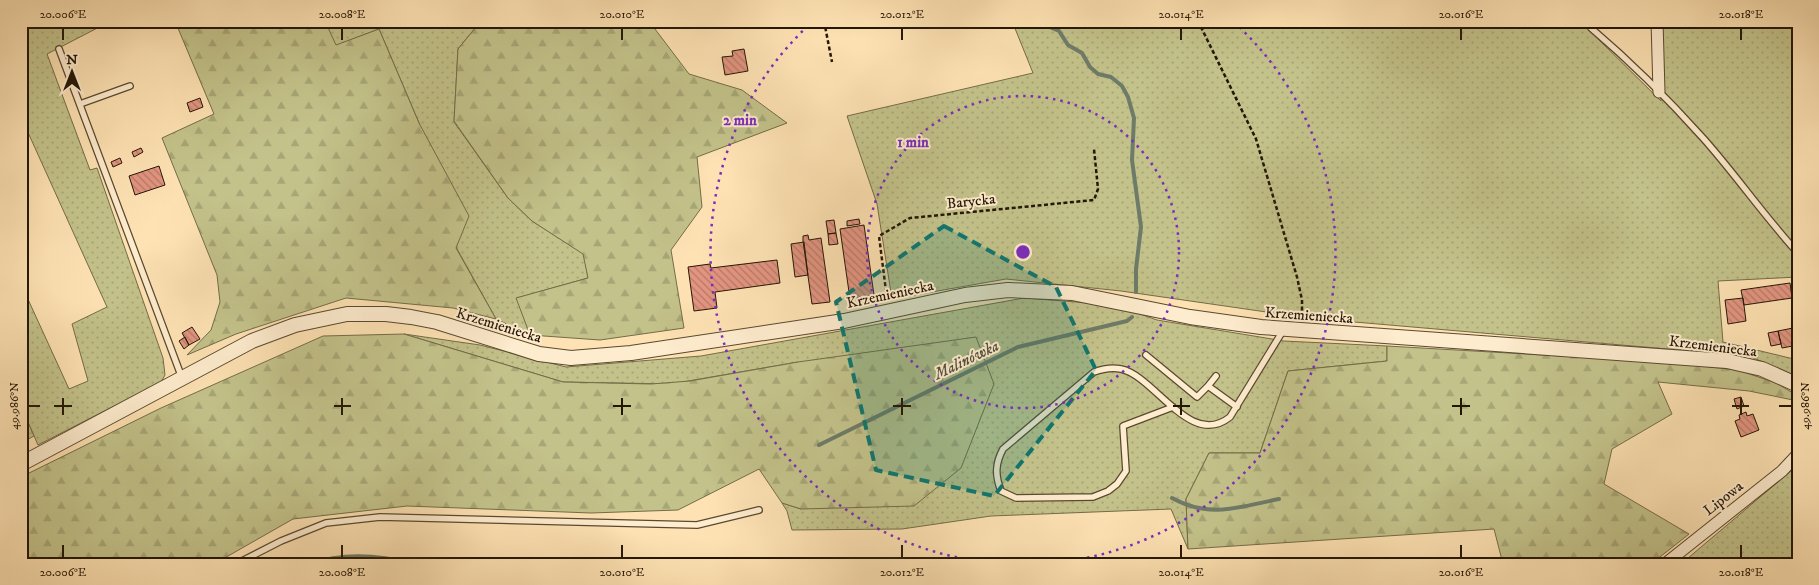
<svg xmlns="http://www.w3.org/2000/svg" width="1819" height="585" viewBox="0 0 1819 585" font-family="'IM FELL DW Pica',serif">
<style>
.grass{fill:url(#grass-dots);stroke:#746c48}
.forest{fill:url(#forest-firs);stroke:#746c48}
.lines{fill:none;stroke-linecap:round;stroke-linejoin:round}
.stream{stroke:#6e7b68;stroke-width:4}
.building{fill:url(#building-back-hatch);stroke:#241605}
.service-casing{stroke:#5a4930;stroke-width:8}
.minor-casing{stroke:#5a4930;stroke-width:13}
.tertiary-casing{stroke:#5a4930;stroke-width:16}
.path{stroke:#241605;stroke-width:2.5;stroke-dasharray:4 2.5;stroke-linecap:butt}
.service{stroke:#feecce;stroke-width:5.5}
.minor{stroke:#feecce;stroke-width:11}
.tertiary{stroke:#feecce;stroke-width:14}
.marked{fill:#0f766e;fill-opacity:0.2;stroke:#0f766e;stroke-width:4;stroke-dasharray:10 6;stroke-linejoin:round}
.ticks{fill:none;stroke:#241605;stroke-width:2}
.ring{fill:none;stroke:#7b2cbf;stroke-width:2.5;stroke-dasharray:2.5 5}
.labels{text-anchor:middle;stroke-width:4;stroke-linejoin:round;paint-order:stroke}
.street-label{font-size:15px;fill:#241605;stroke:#feecce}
.water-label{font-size:16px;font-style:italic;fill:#4f513f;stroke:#feecce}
.centre{fill:#7b2cbf;stroke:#feecce;stroke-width:2.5}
.ring-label{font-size:15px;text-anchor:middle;font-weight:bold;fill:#7b2cbf;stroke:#feecce;stroke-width:4;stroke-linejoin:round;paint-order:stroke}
.neatline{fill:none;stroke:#241605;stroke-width:2}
.ticks-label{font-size:12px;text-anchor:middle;fill:#241605}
</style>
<defs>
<pattern id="grass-dots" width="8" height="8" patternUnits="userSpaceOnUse" patternTransform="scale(1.25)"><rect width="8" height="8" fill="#c3c28a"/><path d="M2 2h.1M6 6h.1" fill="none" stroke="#a7a676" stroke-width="1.8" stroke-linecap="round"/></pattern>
<pattern id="forest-firs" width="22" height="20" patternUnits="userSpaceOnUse" patternTransform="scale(1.25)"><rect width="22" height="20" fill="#c3c28a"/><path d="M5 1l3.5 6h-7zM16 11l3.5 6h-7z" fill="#a7a676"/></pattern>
<pattern id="building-back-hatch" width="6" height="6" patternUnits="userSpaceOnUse" patternTransform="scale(1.25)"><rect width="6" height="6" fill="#e39581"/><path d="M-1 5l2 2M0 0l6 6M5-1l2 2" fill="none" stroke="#b87968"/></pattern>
</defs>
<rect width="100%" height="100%" fill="#fee2b3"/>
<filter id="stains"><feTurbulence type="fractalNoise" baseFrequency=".004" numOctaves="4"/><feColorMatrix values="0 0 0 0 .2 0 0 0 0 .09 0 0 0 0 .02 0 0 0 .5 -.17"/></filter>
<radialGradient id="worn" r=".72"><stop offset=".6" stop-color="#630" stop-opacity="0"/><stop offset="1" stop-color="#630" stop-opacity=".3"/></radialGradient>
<path class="grass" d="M 21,21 L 111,21 L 47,54 L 90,170 L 97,168 L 163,358 L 165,375 L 161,382 L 38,445 L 21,406 L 21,284 L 69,389 L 88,381 L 72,324 L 107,307 L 21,117 Z
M 325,21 L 481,21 L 458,49 L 454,122 L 508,198 L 532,221 L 584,254 L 588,278 L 517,298 L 530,335 L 496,319 L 456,247 L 419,123 L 379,29 L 335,46 Z
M 1012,21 L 1585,21 L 1586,27 L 1661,101 L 1660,21 L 1798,21 L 1798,277 L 1718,281 L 1723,342 L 1798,360 L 1798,377 L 1749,356 L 1308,318 L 1121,291 L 1006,279 L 892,299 L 877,204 L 847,116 L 1033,73 Z
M 1024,298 L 1115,305 L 1157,320 L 1284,341 L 1387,346 L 1387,361 L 1288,371 L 1260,453 L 1209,453 L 1186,499 L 1188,549 L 1171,509 L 991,516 L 902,529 L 792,530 L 787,511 L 782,503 L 801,509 L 798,362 L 671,384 L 563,382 L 404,334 L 480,345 L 566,367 L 701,356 Z
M 1798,465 L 1798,564 L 1681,564 Z"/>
<path class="forest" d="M 175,21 L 325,21 L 336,45 L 379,29 L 419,123 L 469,216 L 456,248 L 496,319 L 453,308 L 346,298 L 236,334 L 187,355 L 211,330 L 220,302 L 217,275 L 162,138 L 214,114 Z
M 481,21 L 683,21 L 655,29 L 689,74 L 742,90 L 787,123 L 697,157 L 702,207 L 671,250 L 684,328 L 600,340 L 530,335 L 516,298 L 588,278 L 583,254 L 532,221 L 508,198 L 454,121 L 458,49 Z
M 404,334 L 563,382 L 651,384 L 690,381 L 798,362 L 976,337 L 994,384 L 961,468 L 914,506 L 801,509 L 782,503 L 759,469 L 678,510 L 591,513 L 407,506 L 293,519 L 214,564 L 21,564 L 21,477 L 161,408 L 323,336 Z
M 1387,346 L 1664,362 L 1738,370 L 1776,383 L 1798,396 L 1798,401 L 1749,391 L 1658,382 L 1672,414 L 1612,449 L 1604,484 L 1689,534 L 1651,564 L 1503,564 L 1494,529 L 1188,549 L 1186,499 L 1209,453 L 1260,453 L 1288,371 L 1387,361 Z
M 21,406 L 34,436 L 21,443 Z"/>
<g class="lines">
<path class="stream" d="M 1036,21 L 1059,31 L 1068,45 L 1082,53 L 1090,67 L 1098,74 L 1111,77 L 1122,86 L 1128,97 L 1134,118 L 1132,160 L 1141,227 L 1136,269 L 1136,292
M 819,445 L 1018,347 L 1127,321 L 1132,317
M 1172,498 C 1210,519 1239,507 1279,499
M 310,564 C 344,552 380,555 414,564"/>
</g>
<path class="building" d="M 744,49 L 748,71 L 725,75 L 722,57 L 733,56 L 732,51 Z
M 200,98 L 203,107 L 190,112 L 187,103 Z
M 141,148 L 143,152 L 134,157 L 132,152 Z
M 120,158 L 122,163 L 113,167 L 111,162 Z
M 159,166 L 165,185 L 135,195 L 129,176 Z
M 859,219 L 860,224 L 847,226 L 847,221 Z
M 834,220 L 836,233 L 828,234 L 826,221 Z
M 864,225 L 874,295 L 850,299 L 840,229 Z
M 836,233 L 838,244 L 829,245 L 828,234 Z
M 808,235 L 809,240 L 821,238 L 830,302 L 812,304 L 803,241 L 803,236 Z
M 804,242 L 808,275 L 795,277 L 791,244 Z
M 777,260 L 780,283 L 715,292 L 717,308 L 694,311 L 688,267 L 710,264 L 711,268 Z
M 1790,283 L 1792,298 L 1744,305 L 1741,290 Z
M 1743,298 L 1746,321 L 1728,324 L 1725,300 Z
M 192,327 L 200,339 L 189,345 L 182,333 Z
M 1798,327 L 1798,345 L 1782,348 L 1778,331 Z
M 1778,331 L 1781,344 L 1771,346 L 1768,333 Z
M 185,337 L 189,345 L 184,349 L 179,341 Z
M 1741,397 L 1744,406 L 1737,409 L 1734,399 Z
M 1746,412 L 1747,416 L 1753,414 L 1759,430 L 1741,437 L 1735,421 L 1740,419 L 1739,415 Z"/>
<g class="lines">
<defs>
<path id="service" d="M 1589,21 L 1591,28 C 1631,62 1668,99 1703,138 C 1736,175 1764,216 1798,253
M 59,49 L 182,378
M 80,104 L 130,86
M 1146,355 L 1197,397 L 1208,386 L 1237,407
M 1208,386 L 1216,376
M 1173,407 L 1123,426 L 1126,471 L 1117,484 L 1108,491 L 1093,497 L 1016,498 L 1001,491 C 995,475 995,464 1003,449 L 1094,372 C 1102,369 1111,367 1121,369 C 1155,376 1190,449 1230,417 L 1284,329
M 236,564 L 281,541 L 326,523 L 380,517 L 697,525 L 759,510"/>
<path id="minor" d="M 1657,21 L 1659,92
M 1665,564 L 1782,471 L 1798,454"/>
<path id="tertiary" d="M 21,464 L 252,341 L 295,325 L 347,314 L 386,314 L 411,317 L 437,322 L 539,354 L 571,358 L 631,353 L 844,321 L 965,295 L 1008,290 L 1072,293 L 1190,317 L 1261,327 L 1727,361 L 1762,369 L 1798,385"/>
</defs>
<use href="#service" class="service-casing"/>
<use href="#minor" class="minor-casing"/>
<use href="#tertiary" class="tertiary-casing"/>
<path class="path" d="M 824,21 L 832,62
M 1198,21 L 1256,139 L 1297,277 L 1302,300 L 1302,317
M 887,299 L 879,236 L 910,218 L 1094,200 L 1098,189 L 1094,149"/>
<use href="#service" class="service"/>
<use href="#minor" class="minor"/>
<use href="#tertiary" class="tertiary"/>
</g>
<path class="marked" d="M 944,226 L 1056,287 L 1096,370 L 994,496 L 876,470 L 836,302 Z"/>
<path class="ticks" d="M 63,28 L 63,40M 342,28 L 342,40M 622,28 L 622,40M 902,28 L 902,40M 1181,28 L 1181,40M 1461,28 L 1461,40M 1741,28 L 1741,40M 63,398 L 63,415M 342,398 L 342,415M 622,398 L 622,415M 902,398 L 902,415M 1181,398 L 1181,415M 1461,398 L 1461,415M 1741,398 L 1741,415M 28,406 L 40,406M 54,406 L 72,406M 334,406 L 351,406M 613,406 L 631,406M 893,406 L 911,406M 1173,406 L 1190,406M 1452,406 L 1470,406M 1732,406 L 1749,406M 1779,406 L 1792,406M 63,545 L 63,558M 342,545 L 342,558M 622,545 L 622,558M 902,545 L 902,558M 1181,545 L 1181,558M 1461,545 L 1461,558M 1741,545 L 1741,558"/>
<g class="ring">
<circle cx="1023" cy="252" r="156"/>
<path d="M1009 564A312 312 0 0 1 812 22M1234 22A312 312 0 0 1 1037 564"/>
</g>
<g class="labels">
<g class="street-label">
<text transform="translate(971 201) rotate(-6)" y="5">Barycka</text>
<text transform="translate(890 294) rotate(-12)" y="5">Krzemieniecka</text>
<text transform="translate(1309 315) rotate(4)" y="5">Krzemieniecka</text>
<text transform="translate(499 325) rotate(17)" y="5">Krzemieniecka</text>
<text transform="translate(1713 346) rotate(7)" y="5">Krzemieniecka</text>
<text transform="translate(1723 498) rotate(-38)" y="5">Lipowa</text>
</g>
<g class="water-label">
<text transform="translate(966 359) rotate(-26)" y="6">Malinówka</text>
</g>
</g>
<circle cx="1023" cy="252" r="8" class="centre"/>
<g class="ring-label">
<text x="740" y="125">2 min</text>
<text x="913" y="147">1 min</text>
</g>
<rect width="1819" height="585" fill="none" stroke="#fee2b3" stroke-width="55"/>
<g transform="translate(72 72)" stroke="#feecce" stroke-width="4" paint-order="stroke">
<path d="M0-4L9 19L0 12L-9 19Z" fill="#241605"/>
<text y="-8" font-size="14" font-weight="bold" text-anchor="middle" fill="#241605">N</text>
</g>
<rect x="28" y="28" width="1764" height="530" class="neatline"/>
<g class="ticks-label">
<text x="63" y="18">20.006°E</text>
<text x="342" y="18">20.008°E</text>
<text x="622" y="18">20.010°E</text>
<text x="902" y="18">20.012°E</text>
<text x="1181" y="18">20.014°E</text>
<text x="1461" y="18">20.016°E</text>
<text x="1741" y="18">20.018°E</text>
<text transform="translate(14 406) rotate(-90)" y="4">49.986°N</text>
<text transform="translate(1805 406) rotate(-90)" y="4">49.986°N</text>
<text x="63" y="576">20.006°E</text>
<text x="342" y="576">20.008°E</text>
<text x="622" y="576">20.010°E</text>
<text x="902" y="576">20.012°E</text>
<text x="1181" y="576">20.014°E</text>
<text x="1461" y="576">20.016°E</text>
<text x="1741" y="576">20.018°E</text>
</g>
<rect width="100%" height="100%" filter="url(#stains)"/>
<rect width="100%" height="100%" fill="url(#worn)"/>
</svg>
